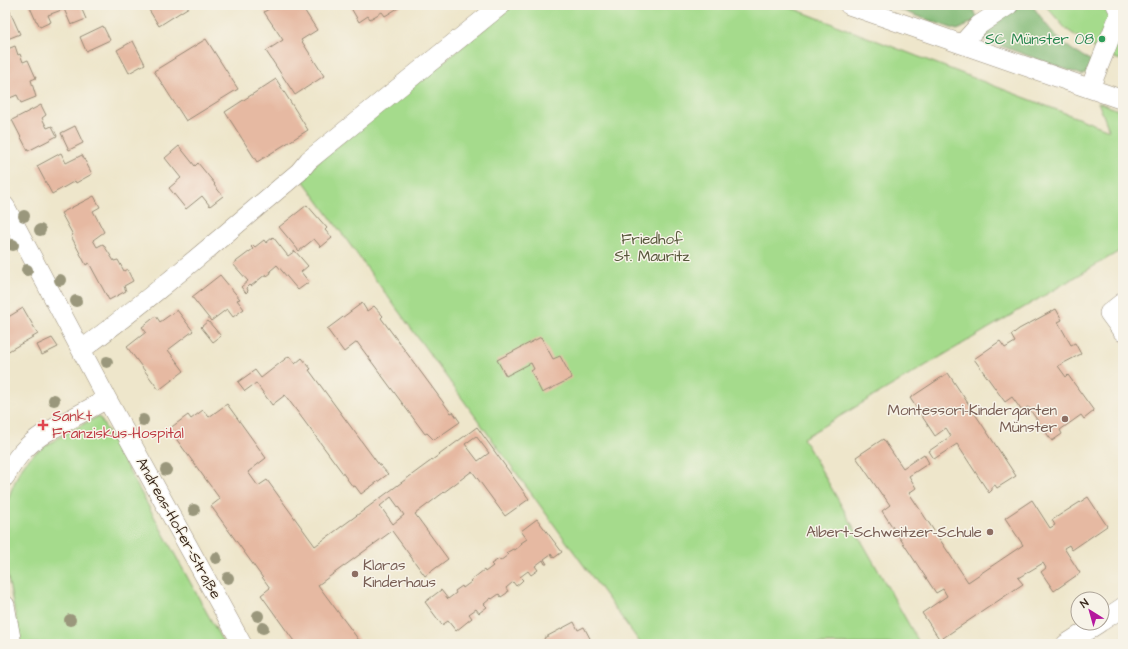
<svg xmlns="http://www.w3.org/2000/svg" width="1128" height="649" viewBox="0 0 1128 649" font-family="'Architects Daughter',sans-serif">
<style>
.green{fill:#a5db8c;stroke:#708255}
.forest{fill:#84bb78;stroke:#60724b}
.building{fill:#e6b9a2;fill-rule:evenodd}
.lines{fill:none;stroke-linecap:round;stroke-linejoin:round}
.minor-casing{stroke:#948874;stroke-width:20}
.minor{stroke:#fff;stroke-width:19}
.tree{fill:#9a977b}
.leisure-dot{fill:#2e9e5b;stroke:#f7f3e8;stroke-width:1.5}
.education-dot{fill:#8d6e63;stroke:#f7f3e8;stroke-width:1.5}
.health-dot{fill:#e0444e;stroke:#f7f3e8;stroke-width:1.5}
.labels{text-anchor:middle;stroke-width:3;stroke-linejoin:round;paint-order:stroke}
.leisure-label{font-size:15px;fill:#27864d;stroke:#f7f3e8;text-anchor:end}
.park-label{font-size:15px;fill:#56563a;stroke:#f7f3e8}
.education-label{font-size:15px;fill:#785e54;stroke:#f7f3e8;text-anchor:end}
.health-label{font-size:15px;fill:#be3a42;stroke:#f7f3e8;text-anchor:start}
.street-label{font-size:15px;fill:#3b2a1e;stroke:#f7f3e8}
</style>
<rect width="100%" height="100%" fill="#f7f3e8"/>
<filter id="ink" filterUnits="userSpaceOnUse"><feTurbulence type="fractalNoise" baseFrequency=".025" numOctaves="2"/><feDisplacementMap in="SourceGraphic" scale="8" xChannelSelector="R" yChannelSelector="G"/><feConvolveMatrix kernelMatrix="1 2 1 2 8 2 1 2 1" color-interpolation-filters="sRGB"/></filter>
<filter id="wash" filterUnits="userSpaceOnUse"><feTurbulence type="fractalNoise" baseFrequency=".012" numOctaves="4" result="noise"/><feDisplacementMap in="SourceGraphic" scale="16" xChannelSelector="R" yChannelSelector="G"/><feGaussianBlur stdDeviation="0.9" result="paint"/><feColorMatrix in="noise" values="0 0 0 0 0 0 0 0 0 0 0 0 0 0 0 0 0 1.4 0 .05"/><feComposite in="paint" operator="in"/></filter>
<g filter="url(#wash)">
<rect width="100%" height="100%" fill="#eee6cb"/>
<path class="green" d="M 514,5 L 784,5 L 1109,130 L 1098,102 L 1123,112 L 1123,249 L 803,438 L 920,644 L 641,644 L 300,176 Z
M 1045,5 L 1123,5 L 1123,60 L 1117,59 L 1095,49 L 1066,29 Z
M 99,416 L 224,644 L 21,644 L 5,563 L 5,518 L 6,506 L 11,491 L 19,472 L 26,462 L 35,453 L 64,434 Z"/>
<path class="forest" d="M 886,5 L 969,5 L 971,6 L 978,18 L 962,28 L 957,30 Z
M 1018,5 L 1032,5 C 1050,30 1061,46 1090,60 L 1092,62 L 1087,72 L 1082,75 L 976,37 Z"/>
<g id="blocks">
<path class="building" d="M 5,5 L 7,5 L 20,34 L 5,40 Z
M 29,5 L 80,5 L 86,19 L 71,25 L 64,9 L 48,15 L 51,22 L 40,27 L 37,21 L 36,21 Z
M 146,5 L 192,5 L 159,26 Z
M 275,5 L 301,5 L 317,30 L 301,40 L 324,76 L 295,95 L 266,51 L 283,40 L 264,12 Z
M 356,5 L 403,5 L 385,16 L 382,12 L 370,19 L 368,16 L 359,22 L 351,8 Z
M 103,26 L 110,40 L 86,51 L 80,37 Z
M 206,39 L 238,89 L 186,121 L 154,71 Z
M 133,41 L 145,64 L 129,73 L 117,50 Z
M 15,46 L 18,55 L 20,54 L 23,62 L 28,60 L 36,78 L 31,80 L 36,97 L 21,103 L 17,95 L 5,100 L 5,50 Z
M 276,79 L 308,130 L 257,162 L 225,112 Z
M 41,105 L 46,115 L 42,118 L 47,128 L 52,126 L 57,136 L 28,151 L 12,120 Z
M 75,126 L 83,143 L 69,150 L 61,133 Z
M 179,146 L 195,166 L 198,163 L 215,184 L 214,185 L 223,196 L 210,206 L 202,196 L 186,209 L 169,188 L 181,178 L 165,158 Z
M 61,153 L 66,163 L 82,155 L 92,174 L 76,183 L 75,181 L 52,194 L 37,166 Z
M 94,196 L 100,207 L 93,211 L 104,232 L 93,240 L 97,247 L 103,244 L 114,261 L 118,260 L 124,271 L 127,269 L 133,281 L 124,286 L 126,291 L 109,300 L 89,263 L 86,265 L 71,236 L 73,235 L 61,213 Z
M 307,205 L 327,228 L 325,230 L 332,238 L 321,247 L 314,239 L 299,251 L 279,227 Z
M 273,237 L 288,256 L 295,251 L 308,266 L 301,272 L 309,282 L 298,290 L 277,265 L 270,271 L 271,273 L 267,276 L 266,274 L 251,286 L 250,285 L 247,288 L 248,291 L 246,293 L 241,287 L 248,281 L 233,264 L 253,249 L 251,247 L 253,245 L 255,247 L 264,240 L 266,243 Z
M 220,275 L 240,299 L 237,300 L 244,309 L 233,317 L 227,309 L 211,321 L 192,297 Z
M 362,303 L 367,311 L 374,306 L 383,316 L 381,318 L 451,413 L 453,412 L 460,422 L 434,440 L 427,433 L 425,434 L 357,342 L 344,352 L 327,329 Z
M 23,308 L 38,334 L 5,353 L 5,319 Z
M 1056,309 L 1062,320 L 1058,322 L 1071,345 L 1075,343 L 1081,354 L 1058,366 L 1066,377 L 1068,375 L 1094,411 L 1084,419 L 1081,415 L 1060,430 L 1062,434 L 1052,441 L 1028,407 L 1022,411 L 1012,397 L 1005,402 L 974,359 L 1000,341 L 1005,348 L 1015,342 L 1011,335 L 1019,329 Z
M 177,310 L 193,331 L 168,350 L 184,371 L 159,390 L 127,347 L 146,332 L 142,327 L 156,316 L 160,322 Z
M 208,321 L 221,336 L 213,342 L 201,327 Z
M 541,337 L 553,359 L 560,356 L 572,378 L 542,393 L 531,371 L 534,369 L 531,363 L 506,376 L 497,360 Z
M 52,338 L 58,347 L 42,355 L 37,345 Z
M 289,356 L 295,364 L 302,358 L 311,369 L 309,370 L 379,465 L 380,465 L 388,474 L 361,494 L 355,486 L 353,487 L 285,395 L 272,405 L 256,383 L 245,391 L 238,382 L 255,370 L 261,378 Z
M 948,373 L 1016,476 L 997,488 L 995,485 L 992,487 L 992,490 L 989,493 L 957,444 L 934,459 L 929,451 L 951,436 L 946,428 L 935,436 L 910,398 Z
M 227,404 L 266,458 L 248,472 L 258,486 L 267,480 L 315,546 L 477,427 L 529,499 L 505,516 L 472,471 L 415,514 L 448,559 L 425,576 L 392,531 L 318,585 L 361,643 L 296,644 L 261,595 L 270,588 L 211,506 L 220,499 L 169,429 L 188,415 L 191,419 L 203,410 L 209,417 ZM 476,436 L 489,453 L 478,461 L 465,444 ZM 391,497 L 404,515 L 393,524 L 380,506 Z
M 883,439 L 903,468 L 924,454 L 929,463 L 909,476 L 916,488 L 909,493 L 968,582 L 1023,545 L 1005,518 L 1032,500 L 1050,528 L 1055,525 L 1052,520 L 1088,497 L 1107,526 L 1072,550 L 1069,545 L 1064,548 L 1080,573 L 1054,591 L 1041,572 L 1046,568 L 1043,563 L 1018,578 L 1023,584 L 940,640 L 922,613 L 947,596 L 943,589 L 936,593 L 882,511 L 890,505 L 883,495 L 882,495 L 856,457 Z
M 537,519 L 562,552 L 554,558 L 551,554 L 544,559 L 547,564 L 545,564 L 543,560 L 535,566 L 538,570 L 531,575 L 528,571 L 520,577 L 523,580 L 521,582 L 516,586 L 513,582 L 506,588 L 508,591 L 507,593 L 501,597 L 499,594 L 492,599 L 491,598 L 484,604 L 487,607 L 479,613 L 476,609 L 469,614 L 472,618 L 456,631 L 448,621 L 442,625 L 425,602 L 441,590 L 448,599 L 456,593 L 455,591 L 462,586 L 463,588 L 471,582 L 470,581 L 484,570 L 485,572 L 493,566 L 491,564 L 499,559 L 500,561 L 508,555 L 506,553 L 513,549 L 515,550 L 522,544 L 521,543 L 527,539 L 521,531 Z
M 574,622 L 578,630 L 584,627 L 593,644 L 547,644 L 544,638 Z"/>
</g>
</g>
<g filter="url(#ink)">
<use href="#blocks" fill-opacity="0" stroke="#948874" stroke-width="1"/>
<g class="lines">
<defs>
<path id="minor" d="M 849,5 L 1123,100
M 962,44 L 979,25 L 1009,5
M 1090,88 L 1120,13 L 1116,5
M 5,206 L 107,399 L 242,644
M 1123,302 L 1109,313 L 1123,332
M 81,350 C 157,294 227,232 299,172 L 309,160 L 501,5
M 5,477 C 16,457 25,446 45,433 L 107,399
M 5,605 L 11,638
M 1102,621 L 1123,607
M 1066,644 L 1099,623"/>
</defs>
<use href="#minor" class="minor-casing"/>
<use href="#minor" class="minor"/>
</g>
<g class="tree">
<circle cx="24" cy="216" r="6"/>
<circle cx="40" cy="230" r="6"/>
<circle cx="13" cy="245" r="6"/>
<circle cx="27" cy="270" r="6"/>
<circle cx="60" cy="280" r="6"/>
<circle cx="76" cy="301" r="6"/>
<circle cx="107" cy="362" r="6"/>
<circle cx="54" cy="400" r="6"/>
<circle cx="143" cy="420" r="6"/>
<circle cx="166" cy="470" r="6"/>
<circle cx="194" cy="510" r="6"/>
<circle cx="216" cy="558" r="6"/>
<circle cx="228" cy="578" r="6"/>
<circle cx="258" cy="616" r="6"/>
<circle cx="70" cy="620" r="6"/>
<circle cx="263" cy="628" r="6"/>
</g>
</g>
<circle class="leisure-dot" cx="1102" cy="39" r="4"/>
<g class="education-dot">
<circle cx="1065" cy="419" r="4"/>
<circle cx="990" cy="532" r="4"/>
<circle cx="355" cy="574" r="4"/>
</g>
<path class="health-dot" d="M41 419h4v4h4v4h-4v4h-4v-4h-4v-4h4z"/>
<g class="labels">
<g class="leisure-label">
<text x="1094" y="44">SC Münster 08</text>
</g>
<g class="park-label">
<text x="652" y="244">Friedhof<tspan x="652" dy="17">St. Mauritz</tspan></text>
</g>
<g class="education-label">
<text x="1057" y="415">Montessori-Kindergarten<tspan x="1057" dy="17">Münster</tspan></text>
<text x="982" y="537">Albert-Schweitzer-Schule</text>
<text x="363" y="570" text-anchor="start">Klaras<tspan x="363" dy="17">Kinderhaus</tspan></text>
</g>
<g class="health-label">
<text x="52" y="421">Sankt<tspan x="52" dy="17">Franziskus-Hospital</tspan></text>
</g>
<g class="street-label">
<text transform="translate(179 528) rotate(61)" y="5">Andreas-Hofer-Straße</text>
</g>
</g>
<rect width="1128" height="649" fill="none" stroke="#f7f3e8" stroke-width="20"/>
<g transform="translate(1090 611) rotate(323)"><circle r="19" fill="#f7f3e8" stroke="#aca397"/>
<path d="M0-3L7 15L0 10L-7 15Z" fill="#b5179e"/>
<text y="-6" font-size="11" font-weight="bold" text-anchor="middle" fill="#3b2a1e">N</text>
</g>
</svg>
